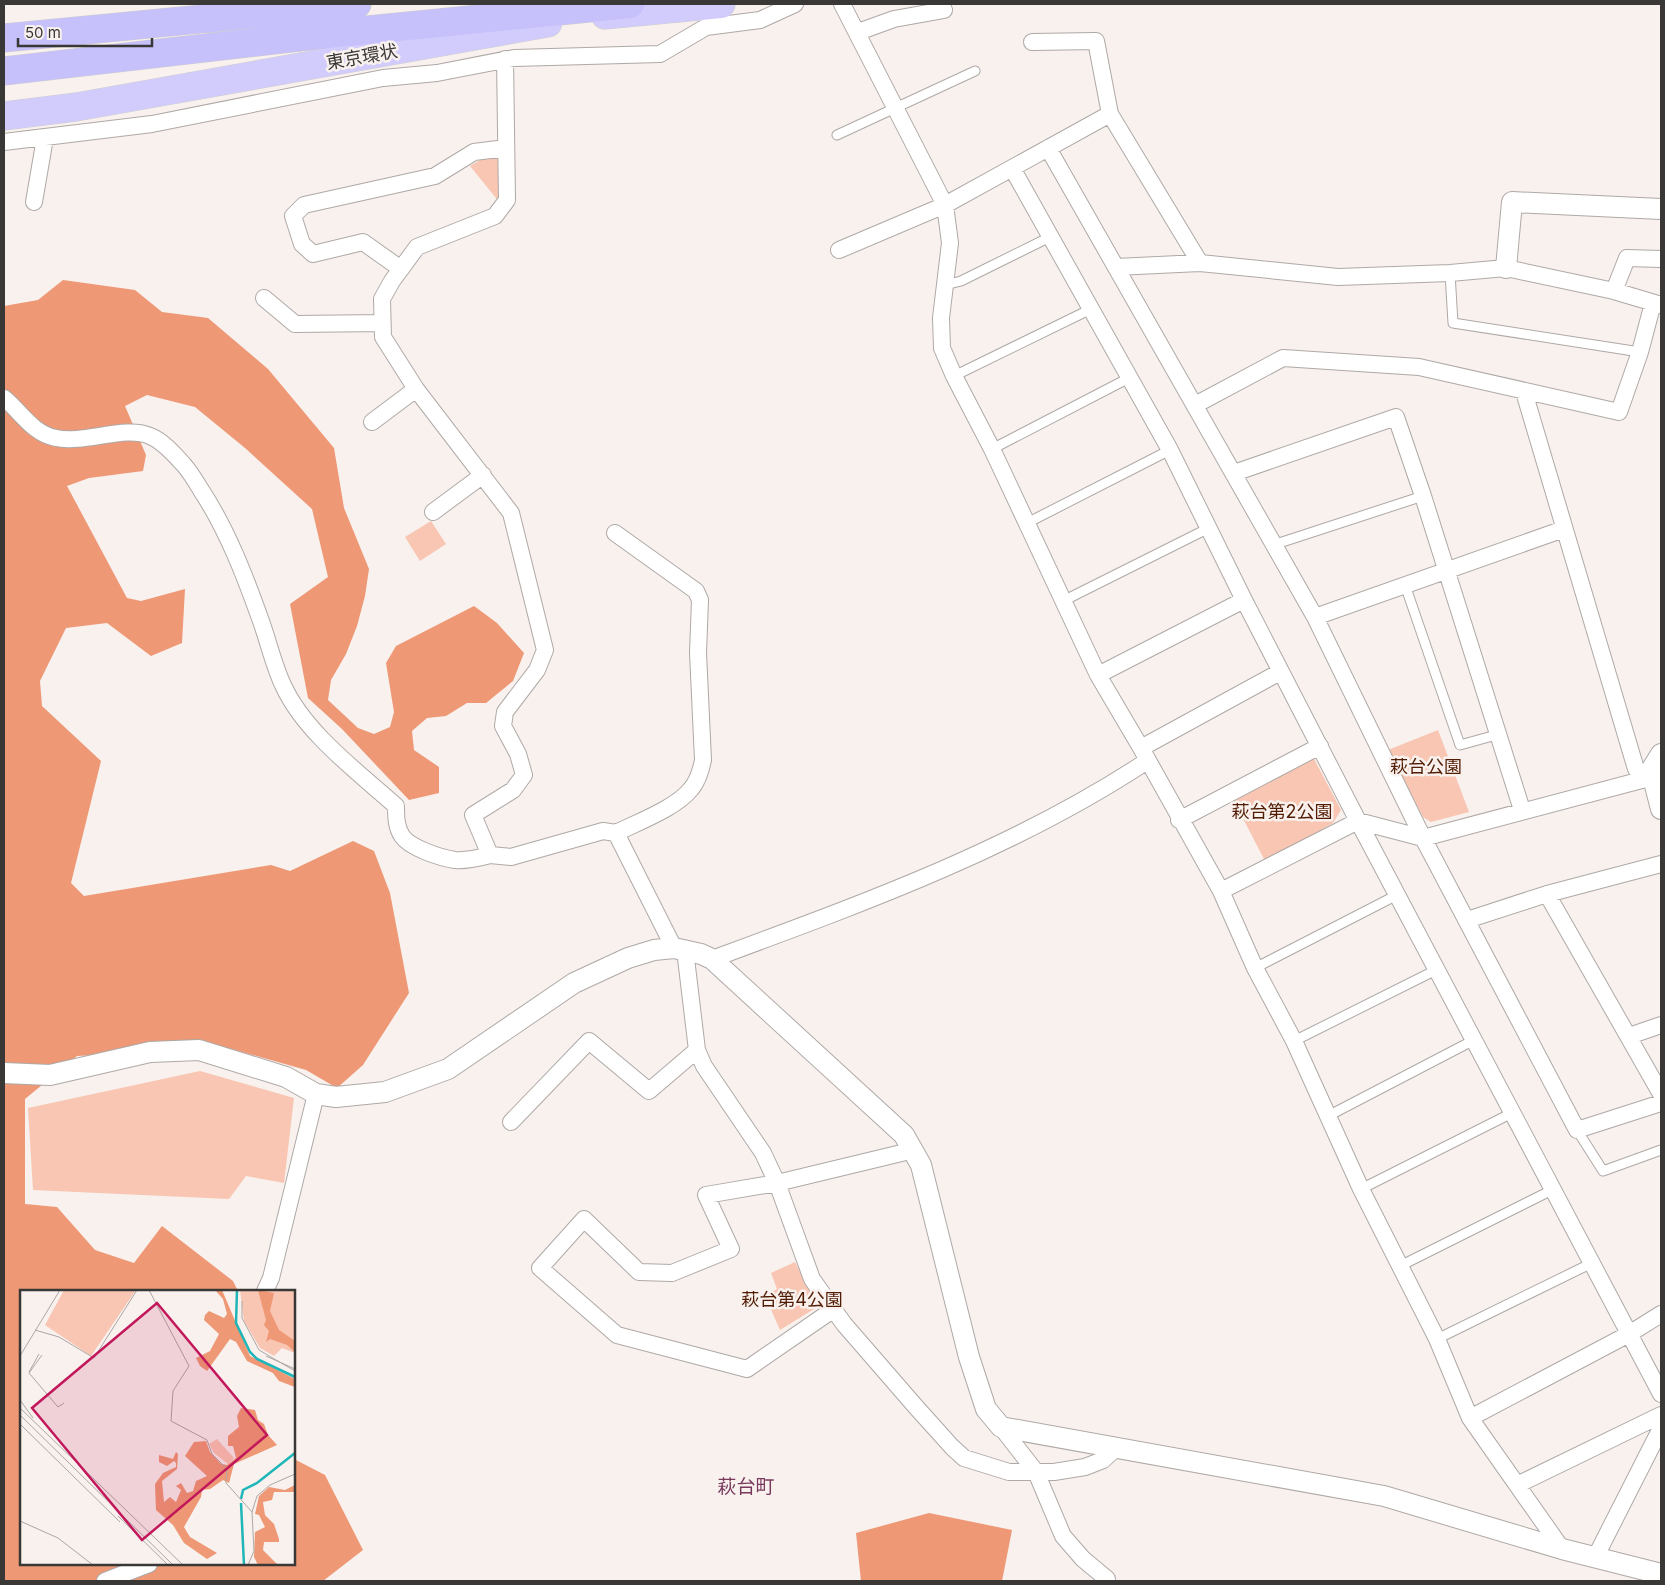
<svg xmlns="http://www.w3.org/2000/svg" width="1665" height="1585" viewBox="0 0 1665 1585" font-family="Inter,'Noto Sans JP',sans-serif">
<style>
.green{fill:#f8c6b2}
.forest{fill:#ee9875}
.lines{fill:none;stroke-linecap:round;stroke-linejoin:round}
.service-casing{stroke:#afa9a6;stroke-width:11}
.minor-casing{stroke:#afa9a6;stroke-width:18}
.tertiary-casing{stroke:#afa9a6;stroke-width:22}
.trunk-casing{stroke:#d0cfcf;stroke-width:29}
.motorway-casing{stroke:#d0cfcf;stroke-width:29}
.service{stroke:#fff;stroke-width:9}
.minor{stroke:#fff;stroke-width:16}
.tertiary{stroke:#fff;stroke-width:20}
.trunk{stroke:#d2ccfc;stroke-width:28}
.motorway{stroke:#c6c0fb;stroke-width:28}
.labels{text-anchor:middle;stroke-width:5;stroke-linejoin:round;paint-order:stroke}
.street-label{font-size:18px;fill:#3a3837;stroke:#f8f1ee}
.park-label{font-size:18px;fill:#511c03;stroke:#f8f1ee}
.neighbourhood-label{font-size:19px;fill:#79395c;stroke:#f8f1ee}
.inset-river{fill:none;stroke:#1eb6b8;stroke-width:2.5}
.inset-road{fill:none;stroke:#aca7a5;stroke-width:1}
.view{fill:#c2185b;fill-opacity:0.15;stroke:#c2185b;stroke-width:2.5}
.inset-edge{fill:none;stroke:#3a3837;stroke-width:2.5}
</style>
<rect width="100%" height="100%" fill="#f8f1ee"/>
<path class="green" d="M 501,155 L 500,203 L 470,166 L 485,157 Z
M 431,521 L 446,544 L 420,561 L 405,537 Z
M 1438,730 L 1469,812 L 1431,822 L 1423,817 L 1388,750 Z
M 1312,755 L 1341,810 L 1333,823 L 1266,863 L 1232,797 Z
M 200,1071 L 294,1098 L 284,1183 L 246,1176 L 229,1199 L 33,1190 L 28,1108 Z
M 795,1262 L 815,1301 L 814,1309 L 780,1330 L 765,1296 L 777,1289 L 771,1273 Z"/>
<path class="forest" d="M 63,280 L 135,290 L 162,312 L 208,318 L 268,369 L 334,448 L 344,508 L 369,569 L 365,596 L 357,626 L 346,654 L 331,680 L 328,700 L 358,728 L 374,734 L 390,727 L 394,712 L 386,663 L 396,646 L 474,606 L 497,623 L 524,653 L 513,681 L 486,703 L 467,703 L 446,716 L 427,718 L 412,731 L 414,750 L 439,767 L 439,793 L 409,800 L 342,729 L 308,698 L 290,604 L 328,577 L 312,509 L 245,448 L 195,407 L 147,395 L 125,406 L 146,455 L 143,471 L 89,478 L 67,486 L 127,598 L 141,601 L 185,589 L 182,643 L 151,656 L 107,623 L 66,628 L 40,681 L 42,706 L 101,761 L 71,883 L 84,896 L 271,865 L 290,871 L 353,841 L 374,851 L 390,893 L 409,993 L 363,1065 L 337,1088 L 306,1070 L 228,1048 L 77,1056 L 25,1099 L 25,1204 L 57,1207 L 95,1250 L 134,1263 L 162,1226 L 233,1281 L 238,1291 L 21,1291 L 21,1564 L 294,1564 L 294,1459 L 325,1475 L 363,1550 L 323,1581 L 4,1581 L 4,306 L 38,300 Z
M 929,1513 L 1012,1530 L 1002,1581 L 861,1581 L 856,1533 Z"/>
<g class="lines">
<defs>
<path id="service" d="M 837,135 L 975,71
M 1450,273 L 1453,323 L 1640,352
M 945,285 L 961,281 L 1050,237
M 954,376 L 1091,309
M 992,449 L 1129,378
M 1027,523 L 1170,450
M 1273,545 L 1423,496
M 1405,585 L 1460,745 L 1496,735
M 1063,601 L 1209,528
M 1255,968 L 1397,895
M 1294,1041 L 1436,970
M 1328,1116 L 1474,1040
M 1577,1130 L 1603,1171 L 1661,1150
M 1361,1189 L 1512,1113
M 1400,1266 L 1552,1190
M 1437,1339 L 1592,1263"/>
<path id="minor" d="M 842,4 L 945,205 L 950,243 L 941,318 L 942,348 L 954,376 L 992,449 L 1098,675 L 1141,748 L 1221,891 L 1255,968 L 1294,1041 L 1361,1189 L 1437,1339 L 1470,1418 L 1562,1549
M 858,32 L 894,19 L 944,10
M 1032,42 L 1096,41 L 1110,114 L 1200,263
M 505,59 L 507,200 L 495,216 L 417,247 L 392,281 L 382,299 L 383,337 L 416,389 L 511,513 L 545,650 L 537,670 L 505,712 L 503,726 L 518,754 L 524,775 L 513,790 L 473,815 L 490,855 L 511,857 L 603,831 L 616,833 L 674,948
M 4,142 L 152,124 L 383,78 L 437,73 L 514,58 L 660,54 L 706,27 L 760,20 L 795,4
M 1048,148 L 1315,617 L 1423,838 L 1577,1130 L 1661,1103
M 1012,168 L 1170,450 L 1244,600 L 1358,821 L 1661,1394
M 34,202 L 45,138
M 839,250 L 945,205 L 1110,114
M 1116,267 L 1200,263 L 1338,277 L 1450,273 L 1506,268 L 1614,291 L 1661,305
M 401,269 L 363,242 L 313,254 L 302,244 L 293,216 L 304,205 L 435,176 L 474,152 L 506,148
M 1614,291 L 1627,258 L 1661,259
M 264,298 L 295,324 L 382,323
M 4,398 C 21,412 33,434 56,438 C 84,444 126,425 150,436 C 163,441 175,455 184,465 C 191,473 196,482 201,490 C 228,531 246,579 262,624 C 269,644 274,666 283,685 C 304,732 358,772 396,806 C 396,816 396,827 402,836 C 410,848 441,858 455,860 C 467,861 479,858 490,855
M 1195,405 L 1283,358 L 1419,367 L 1619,412 L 1640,352 L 1653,303
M 372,422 L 416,389
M 1234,473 L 1396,417 L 1423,496 L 1522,810
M 433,512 L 483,475
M 615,533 L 696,591 L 700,600 L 698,653 L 703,760 C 701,770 698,781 691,789 C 676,808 638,822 616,833
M 1315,617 L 1564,529
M 1098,675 L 1244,600
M 1141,748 L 1280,672
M 1179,820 L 1320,746
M 1221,891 L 1358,821 L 1423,838 L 1653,777 L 1636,769 L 1524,392
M 1547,894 L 1661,1094
M 1467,920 L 1547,894 L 1661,864
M 685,950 L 697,1050 L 704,1066 L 763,1153 L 777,1183 L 812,1279 L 844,1324 L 916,1407 L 952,1447 L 964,1458 L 1009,1472 L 1054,1472 L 1085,1467 L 1103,1460 L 1116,1448
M 712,959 C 861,904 1014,849 1147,761
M 1629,1036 L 1661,1025
M 511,1122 L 589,1041 L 649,1091 L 697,1050
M 265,1291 L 271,1278 L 316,1094
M 834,1309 L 747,1369 L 617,1335 L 540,1268 L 584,1219 L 639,1272 L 672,1273 L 731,1249 L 706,1195 L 777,1183 L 914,1150
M 1470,1418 L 1629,1334 L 1661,1314
M 1001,1427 L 1036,1472 L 1063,1536 L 1083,1559 L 1107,1579
M 1517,1485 L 1661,1415
M 1596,1556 L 1661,1428
M 105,1581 L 149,1564"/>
<path id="tertiary" d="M 1506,268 L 1512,202 L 1661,209
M 1661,754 L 1651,770 L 1661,809
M 4,1073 L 50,1075 L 150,1052 L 199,1050 L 286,1077 L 316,1094 L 336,1097 L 385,1092 L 448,1069 L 574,983 L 628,958 L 654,950 L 674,948 L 701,954 L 712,959 L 904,1135 L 921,1165 L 969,1357 L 986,1409 L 1001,1427 L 1384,1496 L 1562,1549 L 1661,1574"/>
<path id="trunk" d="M 605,15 L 721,4
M 4,116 L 76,107 L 548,23"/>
<path id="motorway" d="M 4,38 L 357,4
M 4,71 L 327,34 L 630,4"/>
</defs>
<use href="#service" class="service-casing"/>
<use href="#minor" class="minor-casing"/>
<use href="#tertiary" class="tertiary-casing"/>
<use href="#trunk" class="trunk-casing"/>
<use href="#motorway" class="motorway-casing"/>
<use href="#service" class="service"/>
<use href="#minor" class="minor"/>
<use href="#tertiary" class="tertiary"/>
<use href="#trunk" class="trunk"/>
<use href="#motorway" class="motorway"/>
</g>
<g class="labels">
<g class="street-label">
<text transform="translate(362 57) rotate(-10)" y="6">東京環状</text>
</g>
<g class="park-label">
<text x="1426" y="773">萩台公園</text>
<text x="1282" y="818">萩台第2公園</text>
<text x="792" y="1306">萩台第4公園</text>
</g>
<g class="neighbourhood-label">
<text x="746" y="1493">萩台町</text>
</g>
</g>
<g transform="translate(20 1290)">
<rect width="275" height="275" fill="#f8f1ee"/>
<path d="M 44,0 L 116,0 L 71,66 L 25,35 ZM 220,0 L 275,0 L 275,63 L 262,58 L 254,66 L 240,58 L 224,31 ZM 197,149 L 214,168 L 208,174 L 194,163 L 189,154 Z" fill="#f8c6b2"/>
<path d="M 195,0 L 202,0 L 230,66 L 275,89 L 275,97 L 259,91 L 253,83 L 227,71 L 216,52 L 210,49 L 187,81 L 180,76 L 176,68 L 190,61 L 199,44 L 184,30 L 185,25 L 189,21 L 204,28 L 207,24 L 203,9 ZM 238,0 L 254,3 L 250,21 L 259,40 L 275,51 L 275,62 L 267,55 L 250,49 L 246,52 L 249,41 L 244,35 L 246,30 ZM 221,118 L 235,120 L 238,130 L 244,134 L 248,145 L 257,155 L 214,174 L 209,193 L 203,190 L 190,199 L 182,200 L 181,207 L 164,237 L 170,247 L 197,263 L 187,269 L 164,253 L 153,235 L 136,220 L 135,194 L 143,183 L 156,177 L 156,173 L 154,171 L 147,176 L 139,172 L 139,165 L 153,169 L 156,162 L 158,164 L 157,179 L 142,191 L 144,212 L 150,207 L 156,212 L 161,200 L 156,196 L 161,193 L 167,203 L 173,201 L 176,191 L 187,186 L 165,166 L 174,152 L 186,151 L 190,162 L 201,174 L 207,175 L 216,168 L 213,156 L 208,156 L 208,146 L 219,137 L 217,126 ZM 275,195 L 275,202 L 254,202 L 252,210 L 243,212 L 245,225 L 254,234 L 259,249 L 259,252 L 244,252 L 243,260 L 258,275 L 238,275 L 234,267 L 235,242 L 245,237 L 239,225 L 235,224 L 239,206 L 249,197 L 265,200 Z" fill="#ee9875"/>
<path class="inset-river" d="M 217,0 L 216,33 L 230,62 L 237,69 L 275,87M 221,209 L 223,200 L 237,193 L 275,163M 221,213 L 224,275"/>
<path class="inset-road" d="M 129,0 L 169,76 L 153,101 L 151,131 L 187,150 L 192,164 L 207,179 L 206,193 L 232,222M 222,11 L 222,28 L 239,60 L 275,81M 15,40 L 39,47 L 74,68 L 117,0M 0,66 L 40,0M 246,66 L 275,79M 9,82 L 19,64M 9,83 L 38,117 L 44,113M 9,83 L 22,65M 0,110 L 13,128M 0,118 L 163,275M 0,125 L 153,275M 0,134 L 100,232M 98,226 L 148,275M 0,231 L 38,248 L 73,275M 228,275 L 234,261 L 232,222 L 237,206 L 250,195 L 275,184"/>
<path class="view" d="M 137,13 L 247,145 L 122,250 L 12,118 Z"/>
<rect width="275" height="275" class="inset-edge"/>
</g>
<rect width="1665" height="1585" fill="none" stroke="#3a3837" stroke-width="10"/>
<path d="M18 38v8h134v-8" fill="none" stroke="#3a3837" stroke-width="2.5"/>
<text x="25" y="38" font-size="15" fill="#3a3837" stroke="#f8f1ee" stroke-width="4" paint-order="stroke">50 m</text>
</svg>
